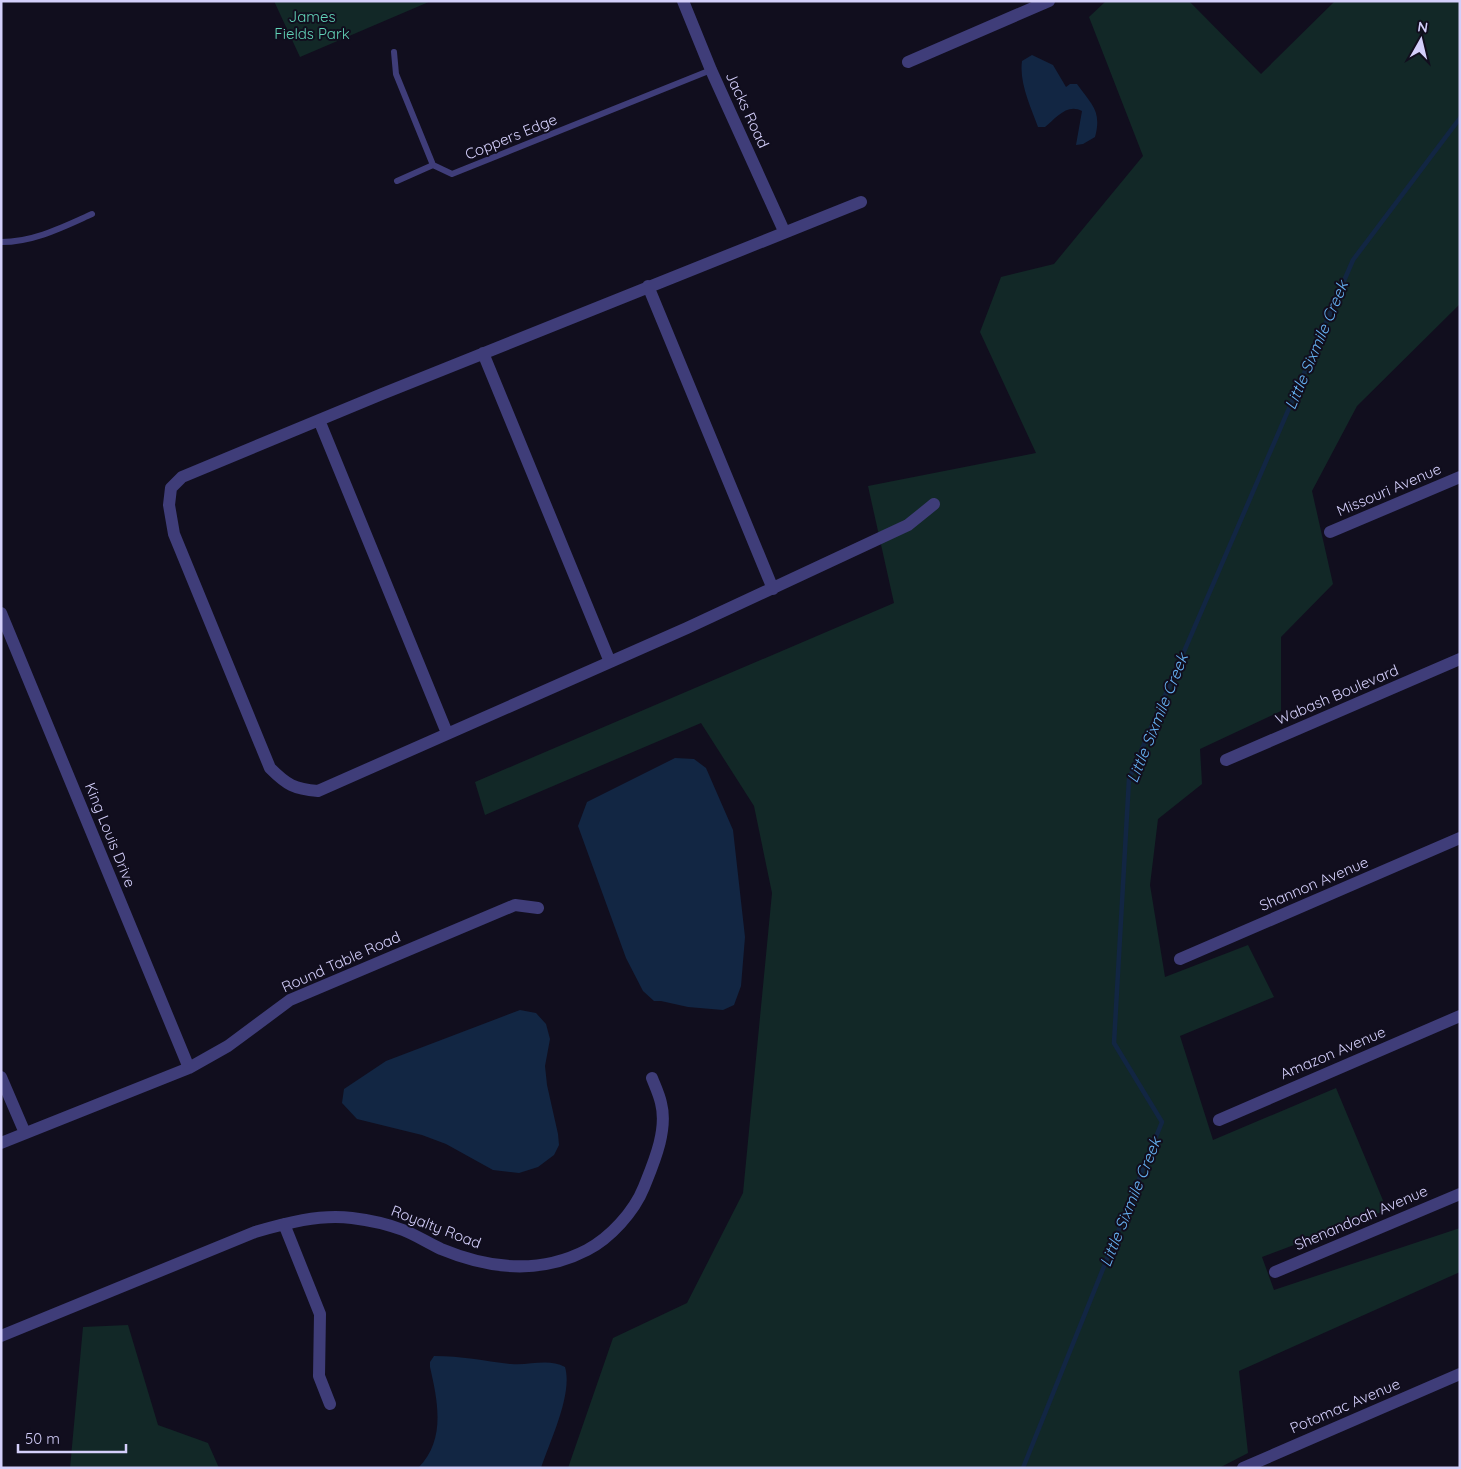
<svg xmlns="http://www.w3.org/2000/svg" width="1461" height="1469" viewBox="0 0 1461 1469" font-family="Quicksand,sans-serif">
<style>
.green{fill:#122827}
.water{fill:#122643}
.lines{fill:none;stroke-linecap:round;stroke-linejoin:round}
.stream{stroke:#122643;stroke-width:4.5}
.service{stroke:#3f3d79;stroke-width:6}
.minor{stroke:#3f3d79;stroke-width:12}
.labels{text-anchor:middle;stroke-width:4;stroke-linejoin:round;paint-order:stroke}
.park-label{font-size:15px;fill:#62d4b8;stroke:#110e1e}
.street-label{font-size:15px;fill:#d4cffb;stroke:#110e1e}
.water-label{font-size:16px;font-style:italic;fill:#66b1f2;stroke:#110e1e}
</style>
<rect width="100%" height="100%" fill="#110e1e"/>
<path class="green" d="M 274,1 L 431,1 L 300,57 Z
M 1106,1 L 1189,1 L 1261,74 L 1335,1 L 1460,1 L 1460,304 L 1357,406 L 1312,491 L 1333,584 L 1281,637 L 1281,711 L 1200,749 L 1202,784 L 1158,819 L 1150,885 L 1165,977 L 1248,945 L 1274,997 L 1180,1036 L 1213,1140 L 1336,1088 L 1387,1210 L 1262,1257 L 1274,1290 L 1460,1228 L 1460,1272 L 1239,1371 L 1248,1453 L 1219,1468 L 568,1468 L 613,1338 L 687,1303 L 743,1193 L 772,893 L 754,806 L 701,723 L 485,815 L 475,782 L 894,603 L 868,486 L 1036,453 L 980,332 L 1001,277 L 1054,264 L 1143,156 L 1089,17 Z
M 128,1325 L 158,1425 L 208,1443 L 219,1468 L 70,1468 L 83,1327 Z"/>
<path class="water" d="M 1032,55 L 1053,65 L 1066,87 L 1070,84 L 1077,84 C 1092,105 1102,111 1095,137 L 1083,144 L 1076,145 L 1082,111 C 1067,103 1056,118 1045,127 L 1038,127 C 1031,107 1019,83 1022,61 Z
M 675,758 L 694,759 L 706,768 L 733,830 L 745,937 L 741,986 L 734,1005 L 723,1010 L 688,1007 L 661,1001 L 654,1001 L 643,991 L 626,958 L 578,826 L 587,802 Z
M 520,1010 L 536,1013 L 546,1024 L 550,1039 L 545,1066 L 547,1085 L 558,1134 L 559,1145 L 554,1155 L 538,1167 L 519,1173 L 493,1170 L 446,1144 L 422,1135 L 357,1119 L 342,1103 L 344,1089 L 386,1061 Z
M 434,1356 C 462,1356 484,1361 511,1364 C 529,1366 548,1358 565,1367 C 573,1394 550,1441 541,1468 L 418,1468 C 446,1440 438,1402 430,1367 L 430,1362 Z"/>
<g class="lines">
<path class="stream" d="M 1023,1468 L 1162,1122 L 1114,1043 L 1129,779 L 1353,260 L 1460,118"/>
<path class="service" d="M 394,52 L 396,74 L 433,165 L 452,174 L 711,70
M 397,181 L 433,165
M 1,242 C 34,242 63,227 92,214"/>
<path class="minor" d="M 683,1 L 711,70 L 784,231
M 908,62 L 1049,1
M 861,202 L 382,394 L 182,477 L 171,488 L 169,505 L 174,534 L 270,768 C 287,785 294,789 318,791 L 687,628 L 908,525 L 934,504
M 648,286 L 773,589
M 483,353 L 610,662
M 319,420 L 447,733
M 1330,532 L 1460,477
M 1,613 L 189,1068
M 1226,760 L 1460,659
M 1180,959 L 1460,838
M 1,1077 L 25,1133
M 1219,1120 L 1460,1016
M 1,1143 L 189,1068 L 228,1046 L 290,1000 L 515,905 L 538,908
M 284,1224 L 320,1314 L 319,1376 L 330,1404
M 1275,1272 L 1460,1194
M 1,1336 L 255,1232 C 286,1223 319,1214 352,1218 C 369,1220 387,1224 403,1230 C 416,1235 428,1243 441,1249 C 489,1269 539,1275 587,1250 C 610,1238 634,1212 644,1187 C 654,1162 668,1130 661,1103 C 659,1094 655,1086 652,1078
M 1243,1468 L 1460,1374"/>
</g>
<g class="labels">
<g class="park-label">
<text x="312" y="22">James<tspan x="312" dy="17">Fields Park</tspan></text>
</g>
<g class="street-label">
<text transform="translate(747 110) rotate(65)" y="5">Jacks Road</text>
<text transform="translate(511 137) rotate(-22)" y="5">Coppers Edge</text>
<text transform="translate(1389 490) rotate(-23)" y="5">Missouri Avenue</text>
<text transform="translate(1337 695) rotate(-23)" y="5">Wabash Boulevard</text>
<text transform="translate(110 835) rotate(68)" y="5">King Louis Drive</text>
<text transform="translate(1314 884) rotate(-23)" y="5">Shannon Avenue</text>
<text transform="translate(341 962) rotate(-24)" y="5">Round Table Road</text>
<text transform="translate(1333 1053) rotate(-23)" y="5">Amazon Avenue</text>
<text transform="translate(1361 1218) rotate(-23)" y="5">Shenandoah Avenue</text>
<text transform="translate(436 1227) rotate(21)" y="5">Royalty Road</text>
<text transform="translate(1345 1406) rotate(-23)" y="5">Potomac Avenue</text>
</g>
<g class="water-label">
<text transform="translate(1316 345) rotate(-67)" y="6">Little Sixmile Creek</text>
<text transform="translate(1157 718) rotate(-68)" y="6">Little Sixmile Creek</text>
<text transform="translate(1130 1202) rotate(-68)" y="6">Little Sixmile Creek</text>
</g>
</g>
<rect width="1461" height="1469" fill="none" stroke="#d4cffb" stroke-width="5"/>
<g transform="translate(1421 40) rotate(8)" stroke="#110e1e" stroke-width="4" paint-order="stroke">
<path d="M0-4L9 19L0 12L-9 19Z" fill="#d4cffb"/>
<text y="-8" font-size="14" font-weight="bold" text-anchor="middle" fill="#d4cffb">N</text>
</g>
<path d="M18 1444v8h108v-8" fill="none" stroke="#d4cffb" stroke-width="2.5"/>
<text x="25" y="1444" font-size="15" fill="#d4cffb" stroke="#110e1e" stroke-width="4" paint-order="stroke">50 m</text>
</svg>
